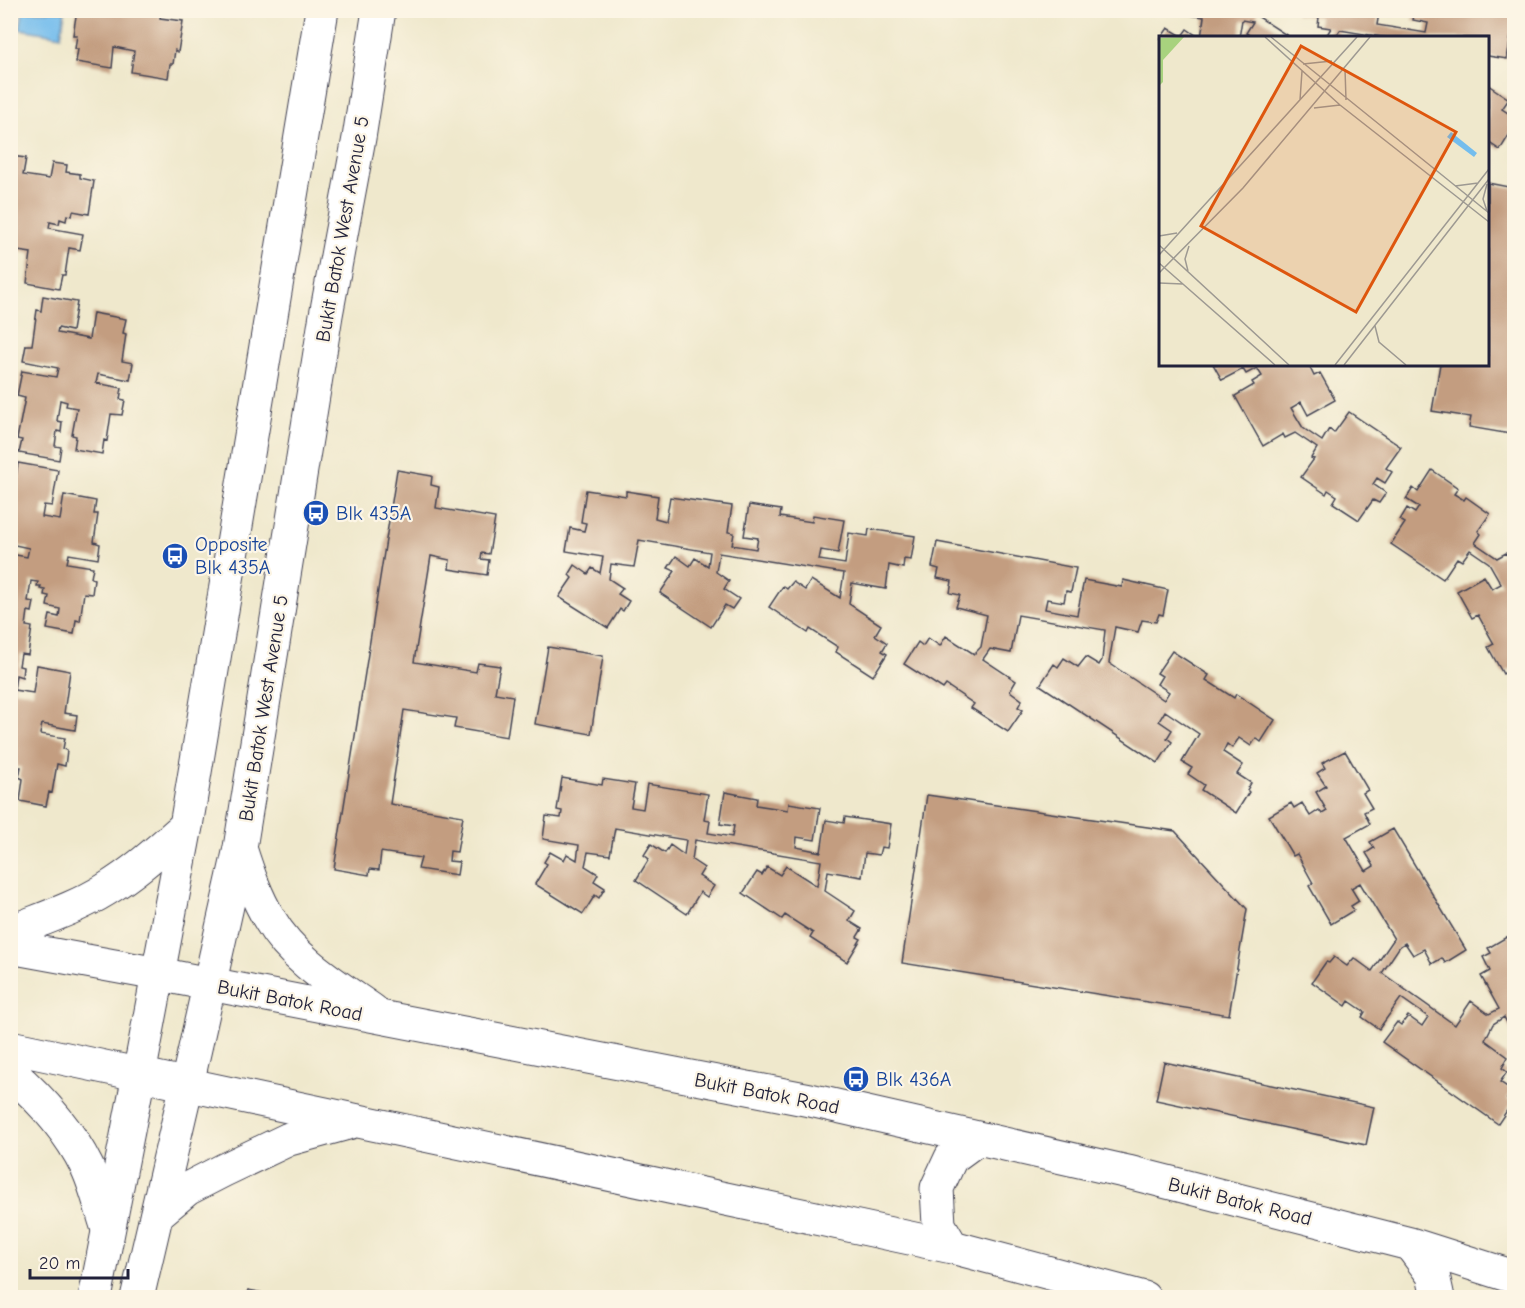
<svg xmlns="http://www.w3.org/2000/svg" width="1525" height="1308" viewBox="0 0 1525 1308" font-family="'Comic Neue',sans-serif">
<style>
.water{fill:#74bded;stroke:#4b7094;stroke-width:1.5}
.building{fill:#c39d80}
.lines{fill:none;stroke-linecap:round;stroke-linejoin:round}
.minor-casing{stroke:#414051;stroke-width:35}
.tertiary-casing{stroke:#414051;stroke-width:35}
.primary-casing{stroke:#414051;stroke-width:35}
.minor{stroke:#fff;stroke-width:33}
.tertiary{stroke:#fff;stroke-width:33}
.primary{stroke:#fff;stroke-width:33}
.labels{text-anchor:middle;stroke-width:4.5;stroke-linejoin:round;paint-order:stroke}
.street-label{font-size:20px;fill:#22223b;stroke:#fcf5e5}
.transit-label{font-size:20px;fill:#164399;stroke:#fcf5e5;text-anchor:start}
.inset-road{fill:none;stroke:#9d9992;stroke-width:1.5}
.view{fill:#de560e;fill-opacity:0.15;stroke:#de560e;stroke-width:3}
.inset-edge{fill:none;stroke:#22223b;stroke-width:3}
</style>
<rect width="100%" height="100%" fill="#fcf5e5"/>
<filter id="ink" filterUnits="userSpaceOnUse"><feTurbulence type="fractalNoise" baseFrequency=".0167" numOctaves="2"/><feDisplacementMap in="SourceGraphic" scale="12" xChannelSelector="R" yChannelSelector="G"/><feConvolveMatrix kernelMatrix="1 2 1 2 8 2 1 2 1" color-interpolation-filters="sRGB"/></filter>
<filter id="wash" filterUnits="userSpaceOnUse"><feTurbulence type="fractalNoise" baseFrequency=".008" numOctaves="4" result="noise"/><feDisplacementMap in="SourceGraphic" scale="24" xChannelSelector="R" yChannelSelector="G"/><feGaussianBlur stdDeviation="1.35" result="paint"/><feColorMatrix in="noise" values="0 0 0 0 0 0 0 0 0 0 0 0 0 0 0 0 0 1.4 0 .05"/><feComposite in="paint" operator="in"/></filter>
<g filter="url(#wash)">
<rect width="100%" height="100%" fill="#efe8cc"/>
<path class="water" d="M 23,11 L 65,11 L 61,36 L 20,29 Z"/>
<g id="blocks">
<path class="building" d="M 77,10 L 161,10 L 160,18 L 183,21 L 178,52 L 175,50 L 173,64 L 170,64 L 168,78 L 131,72 L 134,51 L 114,47 L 112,68 L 76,62 L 78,49 L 75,49 L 77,35 L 73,35 Z
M 1190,10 L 1258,10 L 1257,16 L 1291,38 L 1254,38 L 1246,33 L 1253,22 L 1242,20 L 1239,38 L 1201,38 L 1204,17 L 1190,15 Z
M 1296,10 L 1395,10 L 1394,16 L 1379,13 L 1377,25 L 1426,33 L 1428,23 L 1413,20 L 1415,10 L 1514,10 L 1514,36 L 1511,35 L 1507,59 L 1488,56 L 1488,38 L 1388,38 L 1340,30 L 1335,38 L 1325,38 L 1331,28 L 1318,26 L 1319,17 L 1296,14 Z
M 1168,28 L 1182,36 L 1187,29 L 1200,38 L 1161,38 Z
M 1488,85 L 1509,99 L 1502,109 L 1514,117 L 1510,125 L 1514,127 L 1500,150 L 1488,142 Z
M 10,156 L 26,158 L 23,175 L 49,179 L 52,163 L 67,165 L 66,172 L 80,174 L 80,178 L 94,181 L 89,214 L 73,211 L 72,216 L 67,215 L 66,221 L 60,219 L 59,224 L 50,222 L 49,228 L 83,234 L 80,250 L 69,248 L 65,275 L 62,275 L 59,289 L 27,283 L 31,253 L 18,251 L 14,276 L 10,276 Z
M 1488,183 L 1514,188 L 1514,410 L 1510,434 L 1469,427 L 1471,417 L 1432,411 L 1440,364 L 1488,364 Z
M 43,296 L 77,302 L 72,331 L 58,328 L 57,333 L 89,339 L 93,313 L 126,319 L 123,333 L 126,334 L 122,361 L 133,363 L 130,380 L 98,374 L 96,383 L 122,388 L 120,399 L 125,400 L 122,415 L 111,414 L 107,441 L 104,440 L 102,454 L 74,449 L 76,436 L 72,435 L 77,408 L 66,406 L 67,402 L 60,400 L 57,421 L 62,422 L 61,432 L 57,431 L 55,446 L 61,447 L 59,460 L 19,453 L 22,440 L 17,439 L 25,398 L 17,396 L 22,371 L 56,377 L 58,368 L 23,361 L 26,345 L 32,345 L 37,310 L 41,311 Z
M 1213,364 L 1308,364 L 1314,376 L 1320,373 L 1335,400 L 1308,415 L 1301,402 L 1291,408 L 1303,428 L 1322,441 L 1329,429 L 1334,433 L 1349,412 L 1401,447 L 1386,468 L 1392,472 L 1385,483 L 1377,478 L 1373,484 L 1386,493 L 1379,503 L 1373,500 L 1359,520 L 1333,503 L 1337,496 L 1328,490 L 1326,494 L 1301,477 L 1314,459 L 1311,458 L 1317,448 L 1295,433 L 1285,438 L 1283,434 L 1263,446 L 1235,396 L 1254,385 L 1252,382 L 1262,376 L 1257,368 L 1246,374 L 1243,369 L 1222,380 Z
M 18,463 L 58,470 L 52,506 L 44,505 L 42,517 L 60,520 L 64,495 L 96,501 L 94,514 L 98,514 L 94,542 L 100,544 L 98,559 L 69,554 L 67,563 L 93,567 L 91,578 L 94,579 L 92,594 L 84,593 L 80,621 L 76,620 L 74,634 L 47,629 L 50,615 L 59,617 L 60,609 L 47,606 L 49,596 L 44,595 L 45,590 L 40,589 L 41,586 L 37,586 L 38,582 L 31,581 L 28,601 L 34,602 L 32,612 L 28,611 L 26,626 L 32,627 L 28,655 L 21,654 L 19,666 L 23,667 L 22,677 L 16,675 L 14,690 L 33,693 L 37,665 L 70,671 L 64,713 L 77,715 L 75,730 L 42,724 L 40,734 L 65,738 L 63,749 L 67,750 L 65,766 L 57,764 L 52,793 L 49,792 L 46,806 L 20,801 L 23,779 L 19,777 L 21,767 L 16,767 L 17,762 L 10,761 L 10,554 L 27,557 L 29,548 L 10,544 L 10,493 L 13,476 L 16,477 Z
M 397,470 L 432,476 L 431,485 L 439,487 L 436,508 L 495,518 L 489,554 L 482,553 L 481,559 L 489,560 L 487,575 L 449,569 L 450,560 L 431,556 L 414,662 L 476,672 L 478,663 L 500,666 L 495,693 L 513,696 L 507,737 L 454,728 L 456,718 L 404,710 L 390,804 L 463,816 L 457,852 L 450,851 L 449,861 L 459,862 L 457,875 L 418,869 L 421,858 L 381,852 L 379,870 L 370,869 L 369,875 L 334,869 Z
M 1432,470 L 1458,488 L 1454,494 L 1464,500 L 1466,497 L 1490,514 L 1478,531 L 1481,534 L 1475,543 L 1497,558 L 1506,553 L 1508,556 L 1514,553 L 1514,667 L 1503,674 L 1488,647 L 1494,644 L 1478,615 L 1472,618 L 1457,591 L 1484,576 L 1492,589 L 1501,584 L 1489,563 L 1470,550 L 1462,561 L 1457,558 L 1443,579 L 1391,544 L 1405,523 L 1400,520 L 1407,508 L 1415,513 L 1419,507 L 1406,499 L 1413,488 L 1418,492 Z
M 586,490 L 626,496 L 626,491 L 658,496 L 655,518 L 666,521 L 670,497 L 732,506 L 728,532 L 734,533 L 732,545 L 756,549 L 758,538 L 744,536 L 749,505 L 781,510 L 780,517 L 812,522 L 813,515 L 844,520 L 838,553 L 821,550 L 819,560 L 845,564 L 849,533 L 868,536 L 869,529 L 915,536 L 911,560 L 904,559 L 903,568 L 889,565 L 886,589 L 852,583 L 849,604 L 881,625 L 875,635 L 887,643 L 882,651 L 887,654 L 873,676 L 836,652 L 838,647 L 810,629 L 808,633 L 769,607 L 783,586 L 787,589 L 793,582 L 805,590 L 811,580 L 840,598 L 844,573 L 719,553 L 716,572 L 729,581 L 724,589 L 739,599 L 732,609 L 725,605 L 711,627 L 660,593 L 675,571 L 668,568 L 676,556 L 690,566 L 695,558 L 708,566 L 710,552 L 639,540 L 634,567 L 611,564 L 609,579 L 623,588 L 618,594 L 629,601 L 623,611 L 620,609 L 608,628 L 559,597 L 572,578 L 569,575 L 575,565 L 588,574 L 592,568 L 600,573 L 603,557 L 566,551 L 570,528 L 584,531 L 586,523 L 581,522 Z
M 937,542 L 1076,568 L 1071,592 L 1066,591 L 1064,602 L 1047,599 L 1045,609 L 1077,615 L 1084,580 L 1122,587 L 1123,580 L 1168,590 L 1163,615 L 1159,614 L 1156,622 L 1142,620 L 1138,632 L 1115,627 L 1109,663 L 1164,700 L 1169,692 L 1157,684 L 1162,676 L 1157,673 L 1172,651 L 1209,675 L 1206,680 L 1234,698 L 1236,694 L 1275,720 L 1261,742 L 1256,738 L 1251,746 L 1239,738 L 1232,748 L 1227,744 L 1223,752 L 1243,765 L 1237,774 L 1251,783 L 1247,790 L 1249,792 L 1236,813 L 1201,790 L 1204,785 L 1188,774 L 1192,768 L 1182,762 L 1199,734 L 1165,711 L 1159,721 L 1172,730 L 1167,738 L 1172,742 L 1158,763 L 1040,685 L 1054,664 L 1058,667 L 1064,658 L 1078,667 L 1086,657 L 1099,665 L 1102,660 L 1105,630 L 1018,615 L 1011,653 L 990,649 L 983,659 L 1016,681 L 1010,691 L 1022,700 L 1018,707 L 1023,710 L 1008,732 L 971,708 L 974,704 L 946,685 L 943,689 L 904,664 L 918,642 L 923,646 L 928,638 L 940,646 L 946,636 L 974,654 L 981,647 L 987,615 L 956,607 L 960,595 L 950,593 L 952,581 L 937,578 L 939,569 L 932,567 Z
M 548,647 L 603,656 L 591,734 L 535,724 Z
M 1345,751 L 1368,790 L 1363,793 L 1372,808 L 1364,812 L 1370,824 L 1346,837 L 1366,871 L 1374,866 L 1366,853 L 1374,848 L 1370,842 L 1393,829 L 1466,950 L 1445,963 L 1442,958 L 1432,964 L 1424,949 L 1413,955 L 1405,943 L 1400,946 L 1382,973 L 1455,1025 L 1471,1001 L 1489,1014 L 1499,1009 L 1481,976 L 1490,971 L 1483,957 L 1491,953 L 1488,948 L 1510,935 L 1514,943 L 1514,1036 L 1504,1017 L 1493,1024 L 1485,1040 L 1508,1057 L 1502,1068 L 1507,1072 L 1500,1082 L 1513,1091 L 1507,1099 L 1512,1103 L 1498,1124 L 1382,1042 L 1397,1022 L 1401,1025 L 1408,1016 L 1422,1026 L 1428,1017 L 1401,998 L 1379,1029 L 1362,1017 L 1365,1012 L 1349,1001 L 1346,1006 L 1312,982 L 1326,962 L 1329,963 L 1334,957 L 1347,966 L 1354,958 L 1372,971 L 1394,939 L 1360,883 L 1351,888 L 1359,901 L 1351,906 L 1354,910 L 1331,924 L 1309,886 L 1313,883 L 1297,854 L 1293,856 L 1269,816 L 1291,803 L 1294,808 L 1302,803 L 1310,816 L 1319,810 L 1322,814 L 1327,811 L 1316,792 L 1326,786 L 1317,773 L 1325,768 L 1322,763 Z
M 562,778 L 602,785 L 603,779 L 635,784 L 631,807 L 643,809 L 647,784 L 708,794 L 704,820 L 710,821 L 708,833 L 732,837 L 734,826 L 720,824 L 725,792 L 757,798 L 756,805 L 788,810 L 789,803 L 820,808 L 815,840 L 797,837 L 796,847 L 821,852 L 826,820 L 844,823 L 845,817 L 891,824 L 887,848 L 881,847 L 879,855 L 865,853 L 862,877 L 828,871 L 825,891 L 855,911 L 849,921 L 862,929 L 857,937 L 861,939 L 847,962 L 810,938 L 813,933 L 785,915 L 782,919 L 743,893 L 757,872 L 762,875 L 767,867 L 780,875 L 786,866 L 817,886 L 821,861 L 695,840 L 692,860 L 704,868 L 699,876 L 714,886 L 707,897 L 700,892 L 687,914 L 636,880 L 649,859 L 644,855 L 651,844 L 665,853 L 670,845 L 684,855 L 686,840 L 615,828 L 610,855 L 588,852 L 585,866 L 598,874 L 594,881 L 605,888 L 599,898 L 595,895 L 583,914 L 535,884 L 547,864 L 544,862 L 550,852 L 564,860 L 567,854 L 577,860 L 579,845 L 543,839 L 546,816 L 561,818 L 562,811 L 557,810 Z
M 927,795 L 1175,831 L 1247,909 L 1229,1015 L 902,963 Z
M 1164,1062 L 1374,1107 L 1366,1145 L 1156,1100 Z
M 248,1290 L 280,1296 L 280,1298 L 247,1298 Z"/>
</g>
</g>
<g filter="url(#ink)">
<use href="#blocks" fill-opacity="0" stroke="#414051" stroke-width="1.5"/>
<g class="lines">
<defs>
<path id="minor" d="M 139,1075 L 186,826 L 322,10
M 187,1084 L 240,848 L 326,315 L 359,138 L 379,10"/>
<path id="tertiary" d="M 95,1298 L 139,1075
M 137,1298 L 187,1084"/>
<path id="primary" d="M 240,848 C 248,873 256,897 270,920 C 293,960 336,985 373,1011
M 10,932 C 42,919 76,908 105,890 C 135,872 160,849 186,826
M 10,947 L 158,974 L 810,1100 L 1128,1172 L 1410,1244 L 1514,1277
M 10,1047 L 952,1247 L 1144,1298
M 10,1072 C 41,1099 69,1130 87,1167 C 96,1186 101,1209 108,1229
M 157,1214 L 187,1189 L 224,1170 L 289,1139 L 351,1122
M 1410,1244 L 1433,1275 L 1438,1298
M 952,1247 L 939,1225 L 937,1188 L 951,1158 L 977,1139"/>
</defs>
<use href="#minor" class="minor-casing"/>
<use href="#tertiary" class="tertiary-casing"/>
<use href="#primary" class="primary-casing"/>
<use href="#minor" class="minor"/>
<use href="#tertiary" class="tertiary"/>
<use href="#primary" class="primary"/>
</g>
</g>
<defs>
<symbol id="bus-disc" viewBox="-11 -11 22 22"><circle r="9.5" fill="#1a4fb4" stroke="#fcf5e5"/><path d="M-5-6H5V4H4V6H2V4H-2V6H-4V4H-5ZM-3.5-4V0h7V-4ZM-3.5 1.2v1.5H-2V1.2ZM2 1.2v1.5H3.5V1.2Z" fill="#fff"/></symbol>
</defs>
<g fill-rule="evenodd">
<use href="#bus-disc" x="301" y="498" width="30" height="30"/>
<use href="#bus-disc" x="160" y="541" width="30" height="30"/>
<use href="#bus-disc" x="841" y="1064" width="30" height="30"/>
</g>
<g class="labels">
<g class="street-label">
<text transform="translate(342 229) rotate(-80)" y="7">Bukit Batok West Avenue 5</text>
<text transform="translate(263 708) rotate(-81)" y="7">Bukit Batok West Avenue 5</text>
<text transform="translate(290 1000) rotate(11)" y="7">Bukit Batok Road</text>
<text transform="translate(767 1093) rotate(11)" y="7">Bukit Batok Road</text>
<text transform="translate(1240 1201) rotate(14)" y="7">Bukit Batok Road</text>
</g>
<g class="transit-label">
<text x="336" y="520">Blk 435A</text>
<text x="195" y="551">Opposite<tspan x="195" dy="23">Blk 435A</tspan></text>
<text x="876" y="1086">Blk 436A</text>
</g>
</g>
<g transform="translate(1159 36)">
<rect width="330" height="330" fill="#efe8cc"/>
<path d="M 25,1 L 4,24 L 4,46 L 0,50 L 0,2 Z" fill="#a8d27e"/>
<path d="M 292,96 L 318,117 L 315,121 L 288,101 Z" fill="#74bded"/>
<path class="inset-road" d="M 106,1 L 181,69 L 330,186M 112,1 L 330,177M 144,28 L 173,25M 186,33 L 187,64M 141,64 L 143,35M 155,72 L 181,69M 328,148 L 324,163 L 328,175M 296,150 L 319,147M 0,200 L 18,197M 0,209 L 130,329M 0,219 L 198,1M 0,227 L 116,329M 29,235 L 26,223 L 30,210M 0,237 L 84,152 L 211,1M 0,247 L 24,248M 216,290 L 220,306 L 247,329M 176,329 L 330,133M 185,329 L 330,143"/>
<path class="view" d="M 142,10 L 297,96 L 197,276 L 42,190 Z"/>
<rect width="330" height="330" class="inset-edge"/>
</g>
<rect width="1525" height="1308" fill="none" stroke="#fcf5e5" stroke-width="36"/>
<path d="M30 1269v9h98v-9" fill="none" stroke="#22223b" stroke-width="3"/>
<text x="39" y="1269" font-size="18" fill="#22223b" stroke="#fcf5e5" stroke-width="4.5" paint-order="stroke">20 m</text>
</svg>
